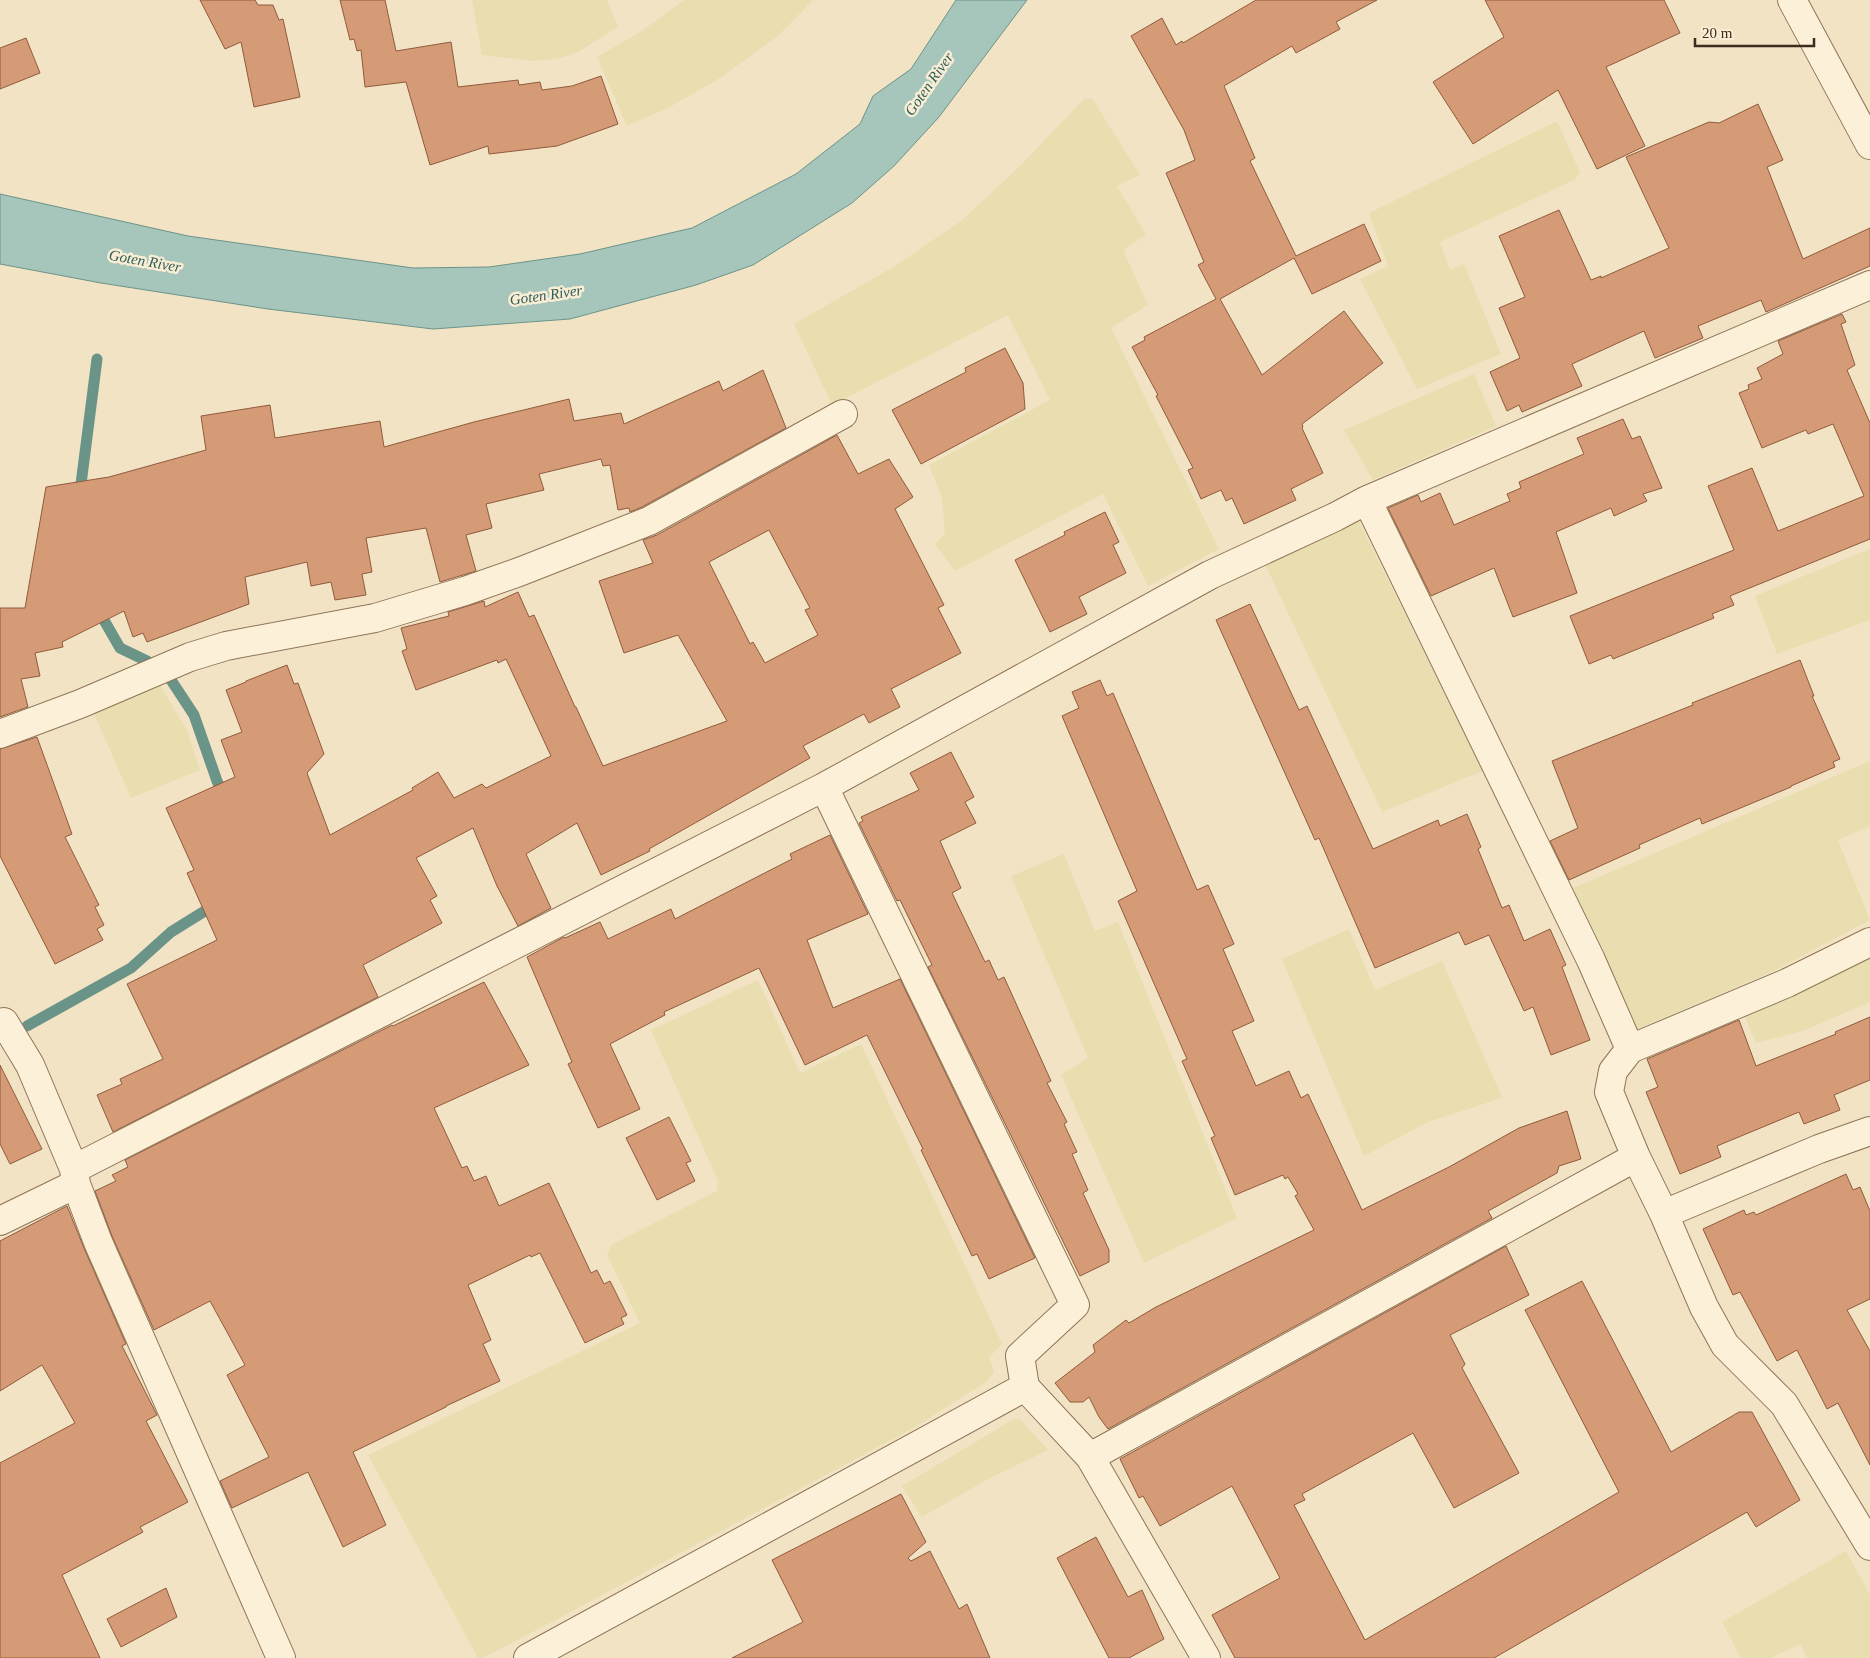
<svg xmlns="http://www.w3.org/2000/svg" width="1870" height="1658" viewBox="0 0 1870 1658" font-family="'Times New Roman',serif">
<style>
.farmland{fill:#e9deb0}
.water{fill:#a6c5bb;stroke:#6b9489}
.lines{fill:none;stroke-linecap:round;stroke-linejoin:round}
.stream{stroke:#6b9489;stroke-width:11}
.building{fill:#d49b76;stroke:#905b3c;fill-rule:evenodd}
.street-casing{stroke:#8f7458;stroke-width:30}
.street{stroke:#fcf0d8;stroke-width:28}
.labels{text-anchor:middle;stroke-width:5;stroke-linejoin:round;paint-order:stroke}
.water-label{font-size:15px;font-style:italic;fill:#2b5e5a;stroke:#f9edd4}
</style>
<rect width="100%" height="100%" fill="#f2e3c4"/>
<path class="farmland" d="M 472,0 L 607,0 L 618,27 L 578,52 L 557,59 L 533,61 L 482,55 Z
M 684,0 L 813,0 L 777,37 L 720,78 L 668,108 L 627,126 L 597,57 L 640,32 Z
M 1092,98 L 1140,175 L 1117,186 L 1146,235 L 1123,250 L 1148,305 L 1111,328 L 1219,549 L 1148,586 L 1103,494 L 955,571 L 935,544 L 945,533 L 942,498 L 929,465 L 1050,400 L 1008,315 L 832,405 L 794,324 L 895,266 L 961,221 L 1019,167 L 1084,99 Z
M 1557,121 L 1580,173 L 1574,180 L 1440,242 L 1450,270 L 1464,264 L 1501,354 L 1417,389 L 1360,279 L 1388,266 L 1369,213 Z
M 1474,374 L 1496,426 L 1373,480 L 1344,430 Z
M 1355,514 L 1483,771 L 1382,812 L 1263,560 Z
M 1870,549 L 1870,620 L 1777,654 L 1755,596 Z
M 159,684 L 187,730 L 200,770 L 131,798 L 92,709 Z
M 1870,761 L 1870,826 L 1838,840 L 1870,920 L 1770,973 L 1632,1031 L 1566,891 Z
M 1064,854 L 1095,931 L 1118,922 L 1237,1218 L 1144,1263 L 1061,1075 L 1088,1058 L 1011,876 Z
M 1349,929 L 1375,990 L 1442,961 L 1502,1097 L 1481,1105 L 1430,1121 L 1364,1156 L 1282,959 Z
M 1870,954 L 1870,1002 L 1803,1031 L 1756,1043 L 1742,1010 Z
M 758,980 L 800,1073 L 861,1044 L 1002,1344 L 989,1357 L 994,1372 L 986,1382 L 917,1426 L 550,1623 L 483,1658 L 478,1658 L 368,1455 L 640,1323 L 607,1255 L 611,1245 L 717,1191 L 718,1181 L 651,1030 Z
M 1014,1419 L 1020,1419 L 1048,1450 L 988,1479 L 922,1517 L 902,1486 Z
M 1846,1551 L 1870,1595 L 1870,1658 L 1807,1658 L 1800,1644 L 1771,1658 L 1741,1658 L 1722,1622 Z"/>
<path class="water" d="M 956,0 L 1027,0 L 939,117 L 894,166 L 852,203 L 753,265 L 696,285 L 570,319 L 433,329 L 268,309 L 101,283 L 0,264 L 0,194 L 188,236 L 413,268 L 489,267 L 580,254 L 692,228 L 796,174 L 860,124 L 873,96 L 911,69 Z"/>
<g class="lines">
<path class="stream" d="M 81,497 L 81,484 L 97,359
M 97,608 L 120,648 L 147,661 L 171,680 L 194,715 L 217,781 L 225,797
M 27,1026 L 131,968 L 171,932 L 216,904"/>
</g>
<path class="building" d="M 200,0 L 255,0 L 258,5 L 273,5 L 279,20 L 283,19 L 300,97 L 254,107 L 241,42 L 225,49 Z
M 340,0 L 385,0 L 396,51 L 451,42 L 458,87 L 518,80 L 519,85 L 540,82 L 542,90 L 572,86 L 601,76 L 618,124 L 557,146 L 489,154 L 488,146 L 430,165 L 406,82 L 365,87 L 361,50 L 357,51 L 354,39 L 350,40 Z
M 1256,0 L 1377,0 L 1336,22 L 1340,29 L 1296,53 L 1292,46 L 1224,86 L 1255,158 L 1250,161 L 1296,256 L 1364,224 L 1381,261 L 1312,294 L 1294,258 L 1220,299 L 1262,375 L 1344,311 L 1383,363 L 1302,424 L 1303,427 L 1302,428 L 1323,473 L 1291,489 L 1296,500 L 1244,524 L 1232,498 L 1226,501 L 1221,490 L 1201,499 L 1188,470 L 1193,468 L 1156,396 L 1158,395 L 1132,347 L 1145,340 L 1144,337 L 1216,299 L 1198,265 L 1204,262 L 1166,173 L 1195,160 L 1184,130 L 1131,36 L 1162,18 L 1176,45 L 1182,41 L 1183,43 Z
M 1485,0 L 1664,0 L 1680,33 L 1606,67 L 1645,146 L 1597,169 L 1558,90 L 1473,144 L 1433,82 L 1504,37 Z
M 26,38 L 40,73 L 0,89 L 0,48 Z
M 1758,104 L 1783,160 L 1767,167 L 1803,259 L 1870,228 L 1870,266 L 1766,312 L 1761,300 L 1698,326 L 1703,338 L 1655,358 L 1644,331 L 1572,364 L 1582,386 L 1522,412 L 1519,405 L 1507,411 L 1490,372 L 1520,358 L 1499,308 L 1525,297 L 1499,236 L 1559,210 L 1591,280 L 1601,276 L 1601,278 L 1669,248 L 1626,157 L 1709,122 L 1719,123 Z
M 1842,314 L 1846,322 L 1841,324 L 1855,365 L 1847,370 L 1870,423 L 1870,539 L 1730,596 L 1734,605 L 1712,614 L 1714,618 L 1613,659 L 1611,655 L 1589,664 L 1570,616 L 1734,550 L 1708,486 L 1752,468 L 1778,531 L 1864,496 L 1833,424 L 1808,434 L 1806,430 L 1762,448 L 1739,393 L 1749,389 L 1748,385 L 1762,379 L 1757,368 L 1783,354 L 1778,341 Z
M 1005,348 L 1023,383 L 1025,409 L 921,464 L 892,410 L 966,372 L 965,368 Z
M 763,370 L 786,428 L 642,507 L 630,512 L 629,508 L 618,510 L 610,465 L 603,466 L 601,459 L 539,474 L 544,490 L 486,504 L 492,528 L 466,535 L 476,571 L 440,582 L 426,528 L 366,538 L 372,572 L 362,574 L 366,595 L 335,600 L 331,582 L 311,586 L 307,562 L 245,577 L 249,604 L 147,642 L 143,633 L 133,637 L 124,611 L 62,642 L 63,647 L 35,653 L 40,676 L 21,679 L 28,707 L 0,717 L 0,608 L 25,608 L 46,487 L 109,477 L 206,450 L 201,416 L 270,405 L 275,438 L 380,421 L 384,447 L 474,422 L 569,399 L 574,421 L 621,413 L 624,424 L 719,381 L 723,391 Z
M 1623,419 L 1632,439 L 1640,436 L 1662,488 L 1643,494 L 1647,501 L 1614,516 L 1611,508 L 1556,532 L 1577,593 L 1513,617 L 1494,568 L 1431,596 L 1388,508 L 1418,495 L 1421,502 L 1440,493 L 1454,525 L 1510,501 L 1507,494 L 1521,488 L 1519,482 L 1584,454 L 1577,438 Z
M 837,435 L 858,474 L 889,459 L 913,497 L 895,509 L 944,605 L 938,608 L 961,653 L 891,689 L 900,707 L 869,723 L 864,714 L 803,746 L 810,758 L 649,849 L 650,851 L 601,875 L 577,823 L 526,854 L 551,908 L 518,926 L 497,886 L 473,828 L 416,858 L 437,896 L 430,900 L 442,923 L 363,965 L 378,997 L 113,1132 L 97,1095 L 122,1084 L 120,1079 L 163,1059 L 127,984 L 217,940 L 187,873 L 194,870 L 166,808 L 235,777 L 221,740 L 242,732 L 226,690 L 246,682 L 246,681 L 287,665 L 294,684 L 298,683 L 324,754 L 307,773 L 330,835 L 413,790 L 412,788 L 438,772 L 454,798 L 482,784 L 486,788 L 551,756 L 506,659 L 498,663 L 497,660 L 416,690 L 402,651 L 407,649 L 401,628 L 449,616 L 448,612 L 484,601 L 485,607 L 518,592 L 529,617 L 534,615 L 575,707 L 576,707 L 603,766 L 727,721 L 678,635 L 624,653 L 599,581 L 653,563 L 643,540 L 657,535 ZM 769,530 L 810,608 L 805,610 L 818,635 L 765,663 L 753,642 L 750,644 L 709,562 Z
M 1105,512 L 1119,542 L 1113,545 L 1126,573 L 1079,597 L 1087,614 L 1050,632 L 1015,560 L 1065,535 L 1064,532 Z
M 1250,604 L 1299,710 L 1307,706 L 1373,849 L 1438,820 L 1440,826 L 1467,814 L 1481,847 L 1478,849 L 1502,908 L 1509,905 L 1524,941 L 1550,929 L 1566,965 L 1562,967 L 1590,1040 L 1551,1055 L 1533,1007 L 1524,1011 L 1489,935 L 1465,945 L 1459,932 L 1375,968 L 1319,838 L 1315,840 L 1216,620 Z
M 1800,660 L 1814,696 L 1812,696 L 1840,759 L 1833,762 L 1835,767 L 1791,786 L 1791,787 L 1702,824 L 1700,818 L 1639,845 L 1640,848 L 1569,880 L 1550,841 L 1578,828 L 1552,761 L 1693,705 L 1692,703 Z
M 1100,680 L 1107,696 L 1113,693 L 1197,890 L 1208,885 L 1234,944 L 1223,949 L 1254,1021 L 1232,1031 L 1256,1086 L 1289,1071 L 1301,1098 L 1308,1094 L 1362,1210 L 1449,1167 L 1519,1128 L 1567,1111 L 1581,1159 L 1559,1166 L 1557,1173 L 1490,1210 L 1488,1211 L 1492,1218 L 1108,1429 L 1099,1417 L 1089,1397 L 1083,1402 L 1070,1402 L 1055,1383 L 1095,1352 L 1093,1345 L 1126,1320 L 1129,1323 L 1156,1307 L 1314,1230 L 1295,1196 L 1298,1194 L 1288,1177 L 1285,1179 L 1283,1175 L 1235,1195 L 1211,1138 L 1215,1136 L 1182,1061 L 1187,1059 L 1118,901 L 1137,891 L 1062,716 L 1079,708 L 1072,692 Z
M 37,737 L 72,834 L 65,837 L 99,905 L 95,907 L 104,925 L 97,929 L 103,940 L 55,964 L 0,856 L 0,749 Z
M 951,752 L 974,797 L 965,802 L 976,823 L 940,841 L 961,888 L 952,893 L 985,962 L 989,960 L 998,980 L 1004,977 L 1051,1081 L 1047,1083 L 1067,1122 L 1064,1124 L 1077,1152 L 1072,1154 L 1088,1190 L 1083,1193 L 1109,1250 L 1109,1262 L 1080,1276 L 928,967 L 932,965 L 900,900 L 897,901 L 859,823 L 863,821 L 861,817 L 919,790 L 910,773 Z
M 830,835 L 868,914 L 807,940 L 833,1008 L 900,979 L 1035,1258 L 989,1279 L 977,1254 L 972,1256 L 921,1150 L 923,1149 L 867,1035 L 805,1065 L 759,968 L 664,1012 L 665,1015 L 610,1044 L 640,1109 L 598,1128 L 568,1064 L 572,1062 L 527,957 L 564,937 L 565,938 L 600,922 L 608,939 L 671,909 L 675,919 L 792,859 L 790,854 Z
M 484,982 L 529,1065 L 434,1108 L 462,1168 L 467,1166 L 474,1181 L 486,1176 L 499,1206 L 549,1183 L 591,1273 L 597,1270 L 604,1284 L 610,1281 L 627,1315 L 621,1318 L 624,1324 L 585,1343 L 540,1253 L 531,1257 L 530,1255 L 468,1285 L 491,1340 L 483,1344 L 500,1381 L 446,1406 L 446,1407 L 353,1452 L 386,1525 L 343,1547 L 308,1472 L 232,1508 L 220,1481 L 269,1457 L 227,1375 L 245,1365 L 210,1301 L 154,1330 L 112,1236 L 95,1191 L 116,1181 L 112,1175 L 128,1167 L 125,1160 L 392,1025 L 393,1026 Z
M 1870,1017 L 1870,1080 L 1834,1095 L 1840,1110 L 1804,1124 L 1799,1112 L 1717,1146 L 1721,1157 L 1680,1174 L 1646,1092 L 1658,1087 L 1647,1059 L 1739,1020 L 1756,1066 L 1836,1034 L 1835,1032 Z
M 0,1065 L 42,1149 L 10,1164 L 0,1144 Z
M 669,1117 L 691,1161 L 686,1163 L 695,1181 L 657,1200 L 626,1138 Z
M 1846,1174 L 1853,1190 L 1860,1187 L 1870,1211 L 1870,1299 L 1847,1310 L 1870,1351 L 1870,1465 L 1838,1403 L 1827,1409 L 1797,1350 L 1777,1361 L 1740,1292 L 1733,1295 L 1703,1229 L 1744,1210 L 1746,1215 L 1754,1212 L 1756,1215 Z
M 67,1206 L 84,1248 L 126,1344 L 122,1346 L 157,1415 L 146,1421 L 188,1502 L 140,1527 L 143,1532 L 62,1575 L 100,1658 L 0,1658 L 0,1463 L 75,1423 L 42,1365 L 0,1391 L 0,1241 Z
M 1506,1246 L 1529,1295 L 1450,1335 L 1465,1364 L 1462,1368 L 1519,1473 L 1454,1508 L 1413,1433 L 1302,1494 L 1305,1500 L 1294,1505 L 1365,1640 L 1619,1492 L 1525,1310 L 1582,1281 L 1671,1452 L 1739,1412 L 1752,1412 L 1800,1500 L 1756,1527 L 1747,1512 L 1494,1658 L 1235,1658 L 1212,1615 L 1280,1578 L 1232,1486 L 1160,1526 L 1143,1496 L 1139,1498 L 1120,1459 Z
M 901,1494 L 926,1542 L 908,1558 L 911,1561 L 930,1551 L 959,1609 L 967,1604 L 990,1658 L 732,1658 L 803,1622 L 772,1560 Z
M 1096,1537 L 1128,1597 L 1142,1590 L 1164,1639 L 1129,1658 L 1109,1658 L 1057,1558 Z
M 166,1588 L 177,1617 L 121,1647 L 107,1619 Z"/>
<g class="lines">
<defs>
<path id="street" d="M 1792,0 L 1870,145
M 1367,500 L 1591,960 L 1630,1049
M 0,734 L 80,704 L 190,657 L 226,646 L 375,618 L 465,591 L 519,572 L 649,521 L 843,414
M 824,787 L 1075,1305 L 1020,1356 L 1025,1387 L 1090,1457 L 1206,1658
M 1870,942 L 1787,983 L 1630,1049 L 1613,1071 L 1609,1092 L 1636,1157 L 1664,1214 L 1704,1307 L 1725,1345 L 1784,1404 L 1870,1546
M 4,1022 L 30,1065 L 74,1169 L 76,1184 L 98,1242 L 281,1658
M 74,1169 L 824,787 L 1210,575 L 1335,517 L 1367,500 L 1870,285
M 1664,1214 L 1819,1149 L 1870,1131
M 0,1221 L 76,1184
M 1090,1457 L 1636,1157
M 528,1658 L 1025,1387"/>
</defs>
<use href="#street" class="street-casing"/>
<use href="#street" class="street"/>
</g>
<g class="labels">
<g class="water-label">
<text transform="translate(929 84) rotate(-55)" y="5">Goten River</text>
<text transform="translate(145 261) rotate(10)" y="5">Goten River</text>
<text transform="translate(546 295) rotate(-8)" y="5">Goten River</text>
</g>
</g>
<path d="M1695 38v8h119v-8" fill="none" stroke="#3d2c1d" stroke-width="2.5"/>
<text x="1702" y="38" font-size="15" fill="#3d2c1d" stroke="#f9edd4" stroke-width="4" paint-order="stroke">20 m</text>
</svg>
